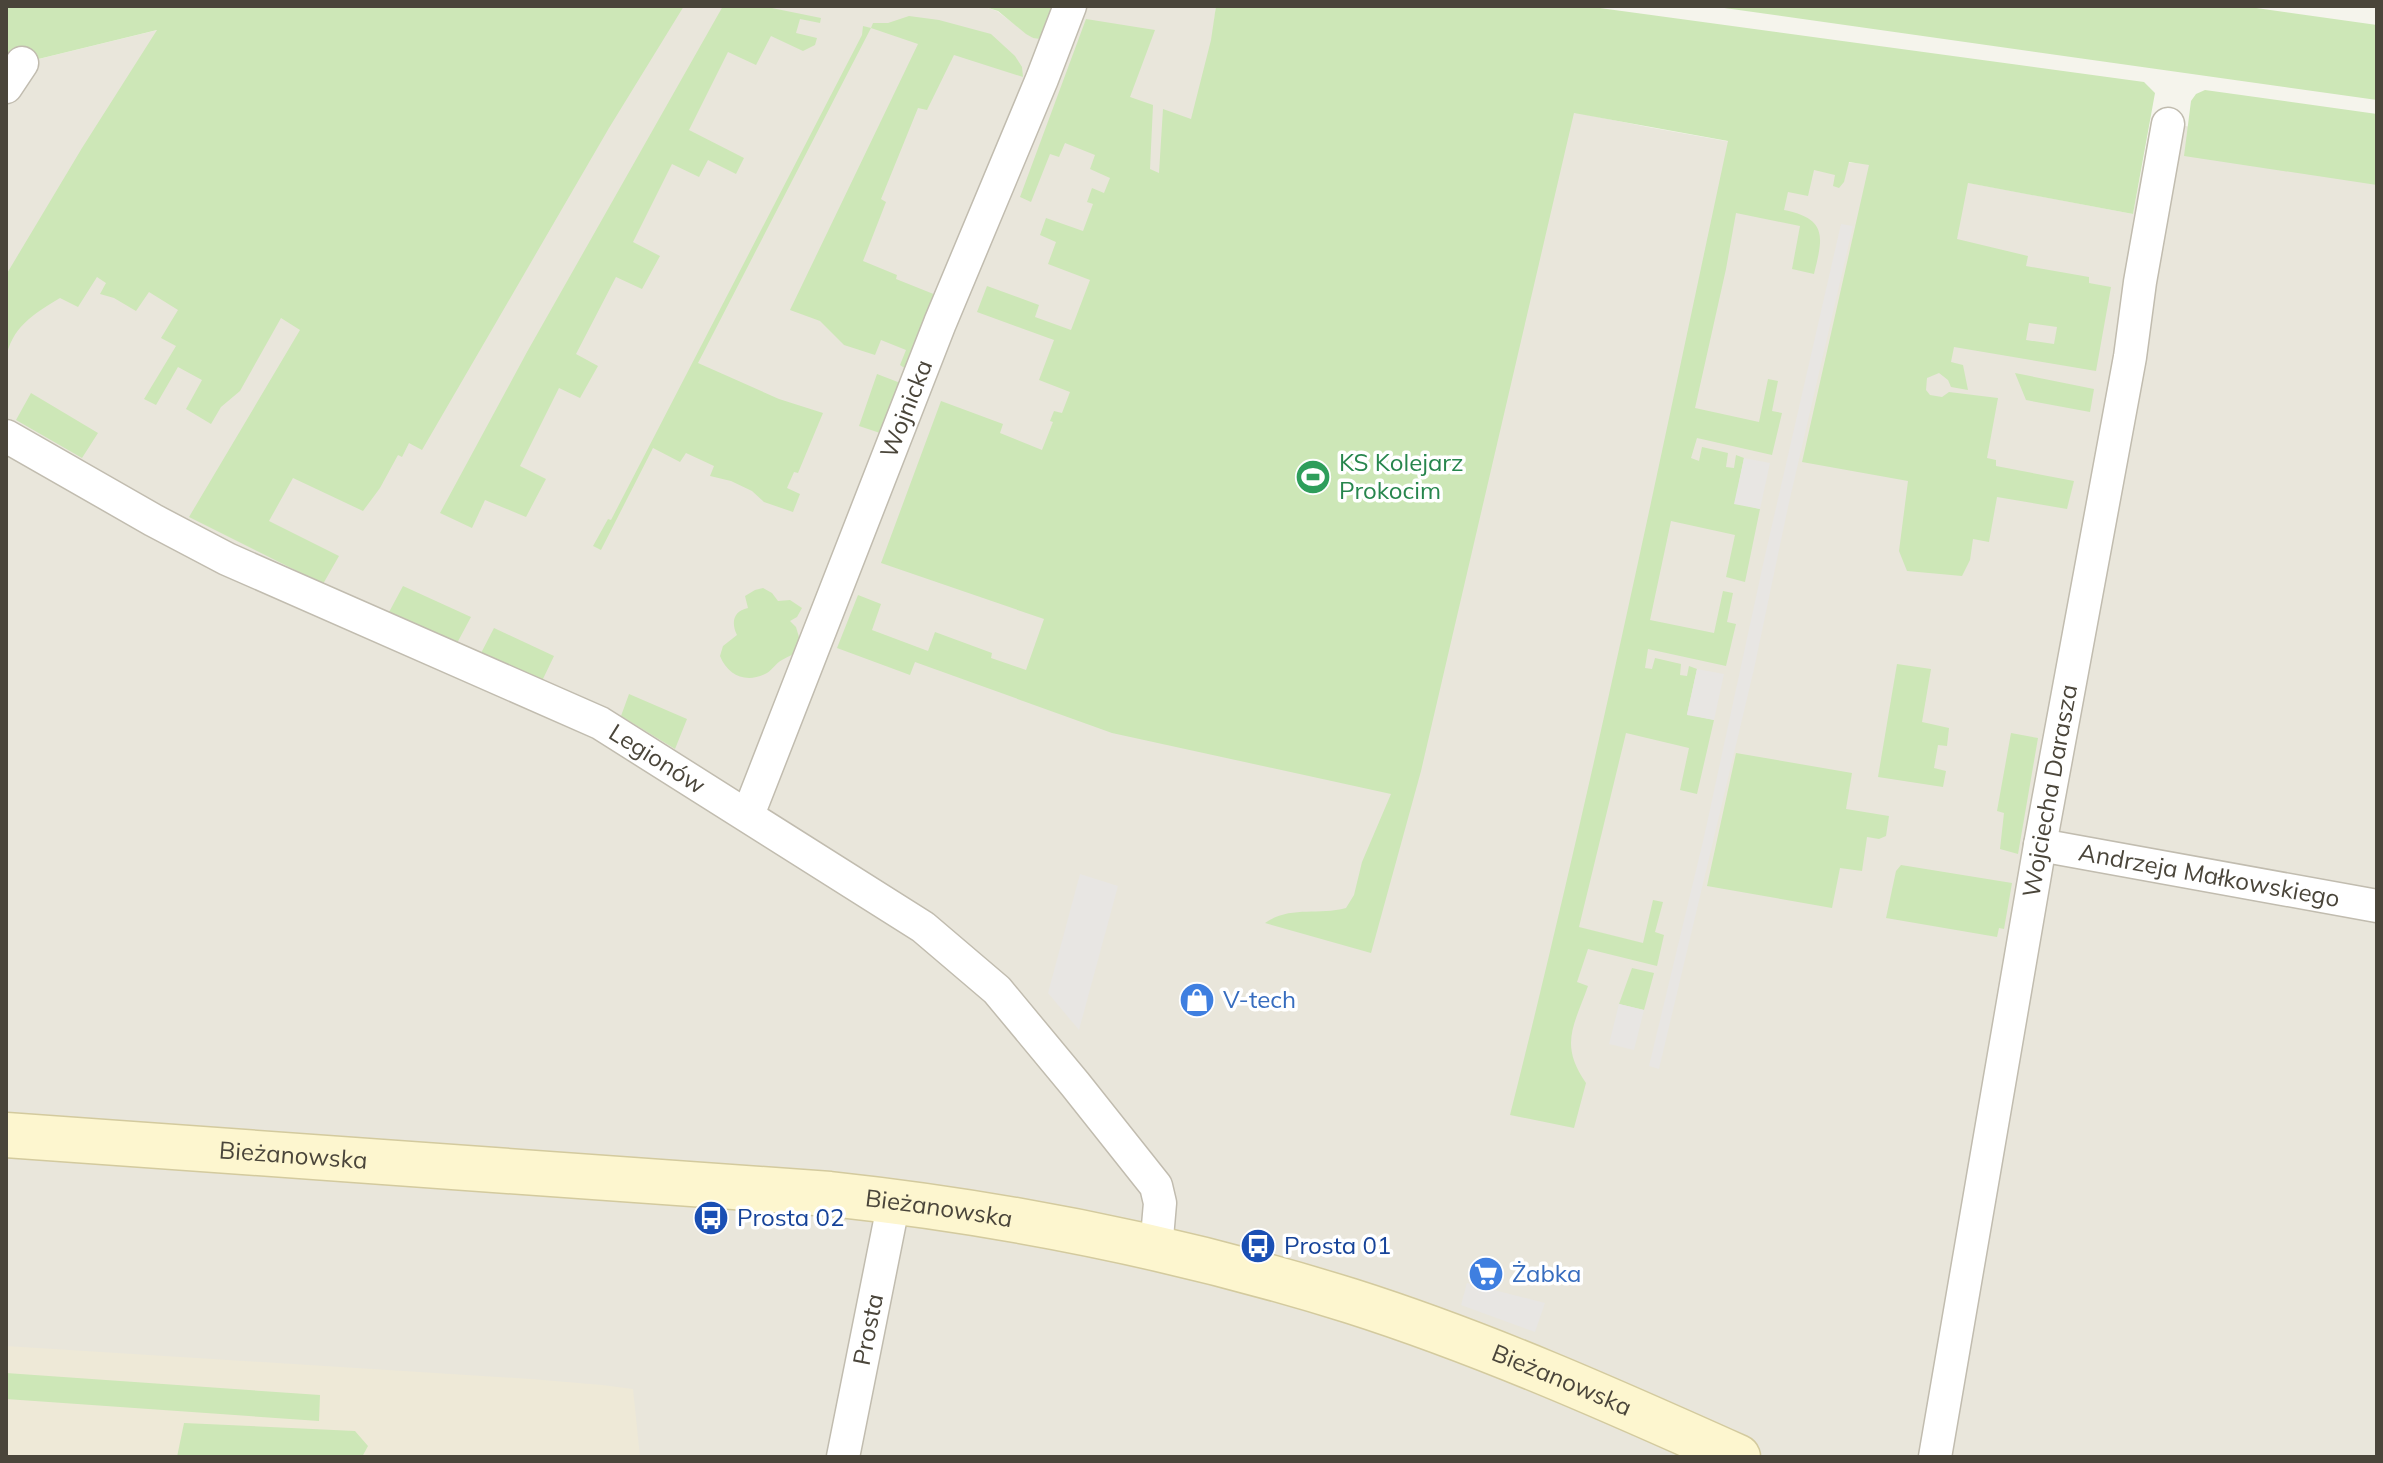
<svg xmlns="http://www.w3.org/2000/svg" width="2383" height="1463" viewBox="0 0 2383 1463" font-family="Mulish,sans-serif">
<style>
.residential{fill:#e9e6db}
.education{fill:#eee9d7}
.green{fill:#cde7b7;fill-rule:evenodd}
.parking{fill:#e8e6e3}
.lines{fill:none;stroke-linecap:round;stroke-linejoin:round}
.street-casing{stroke:#c1bcaf;stroke-width:35}
.secondary-casing{stroke:#d3ca9e;stroke-width:47}
.street{stroke:#fff;stroke-width:32}
.secondary{stroke:#fdf6cf;stroke-width:44}
.labels{text-anchor:middle;stroke-width:7;stroke-linejoin:round;paint-order:stroke}
.street-label{font-size:24px;fill:#4a453a;stroke:#fff}
.leisure-label{font-size:24px;fill:#27864d;stroke:#fff;text-anchor:start}
.shop-label{font-size:24px;fill:#366cbe;stroke:#fff;text-anchor:start}
.transit-label{font-size:24px;fill:#164399;stroke:#fff;text-anchor:start}
</style>
<rect width="100%" height="100%" fill="#f5f4ec"/>
<path class="residential" d="M 256,6 L 982,6 L 997,11 L 1033,38 L 1048,31 L 1051,6 L 1216,6 L 1212,40 L 1648,127 L 1842,162 L 1869,164 L 2133,214 L 2151,121 L 2377,154 L 2377,1457 L 6,1457 L 6,67 Z"/>
<path class="education" d="M 6,1346 L 531,1379 L 602,1385 L 633,1389 L 640,1457 L 6,1457 Z"/>
<path class="green" d="M 6,6 L 684,6 L 609,128 L 422,450 L 409,443 L 402,457 L 398,455 L 380,488 L 363,511 L 293,478 L 269,521 L 339,556 L 323,584 L 189,517 L 300,330 L 281,318 L 240,391 L 221,407 L 211,424 L 186,409 L 202,380 L 178,367 L 156,405 L 144,399 L 176,346 L 161,338 L 178,310 L 149,292 L 136,311 L 114,298 L 100,294 L 106,283 L 97,277 L 78,307 L 60,298 C 33,314 11,328 6,359 L 6,275 L 82,148 L 157,30 L 22,63 L 6,87 Z
M 723,6 L 762,6 L 821,18 L 820,23 L 800,19 L 796,33 L 817,38 L 815,45 L 803,51 L 771,36 L 756,65 L 728,52 L 689,130 L 744,158 L 736,174 L 708,160 L 699,177 L 672,164 L 633,242 L 660,256 L 642,289 L 616,277 L 576,354 L 598,366 L 580,398 L 559,388 L 520,466 L 546,479 L 526,517 L 485,500 L 472,528 L 440,513 L 527,352 Z
M 982,6 L 1051,6 L 1048,31 L 1040,39 L 1033,38 L 1026,34 L 998,11 Z
M 1216,6 L 1585,6 L 2144,82 L 2155,93 L 2133,214 L 1968,183 L 1957,239 L 2028,256 L 2026,266 L 2089,277 L 2089,283 L 2111,287 L 2096,371 L 1954,347 L 1951,362 L 1963,365 L 1968,390 L 1951,387 L 1948,380 L 1939,373 L 1927,378 L 1926,390 L 1930,395 L 1942,397 L 1949,392 L 1998,398 L 1987,458 L 1996,460 L 1996,466 L 2074,481 L 2067,509 L 1997,497 L 1989,542 L 1973,539 L 1970,560 L 1962,576 L 1907,571 L 1899,551 L 1908,481 L 1802,462 L 1869,165 L 1849,162 L 1844,182 L 1839,188 L 1833,186 L 1835,175 L 1814,170 L 1808,196 L 1788,192 L 1784,210 C 1828,219 1823,237 1814,274 L 1792,269 L 1800,226 L 1736,213 L 1726,269 L 1695,408 L 1759,422 L 1768,379 L 1778,381 L 1772,411 L 1782,413 L 1772,455 L 1697,438 L 1691,458 L 1699,461 L 1702,447 L 1728,453 L 1726,467 L 1734,468 L 1736,455 L 1744,458 L 1735,503 L 1760,509 L 1745,582 L 1726,577 L 1735,535 L 1671,521 L 1650,620 L 1714,633 L 1723,591 L 1733,593 L 1727,622 L 1736,624 L 1726,666 L 1648,649 L 1645,668 L 1652,669 L 1655,658 L 1681,664 L 1680,675 L 1687,676 L 1689,666 L 1697,669 L 1687,714 L 1714,720 L 1697,794 L 1680,790 L 1689,748 L 1626,733 L 1579,927 L 1643,943 L 1653,900 L 1663,902 L 1655,932 L 1664,935 L 1657,966 L 1588,949 L 1577,982 L 1588,986 C 1574,1026 1559,1044 1586,1083 L 1574,1128 L 1510,1115 L 1511,1111 C 1592,789 1659,465 1728,141 L 1574,113 L 1421,771 L 1371,953 L 1265,923 C 1291,905 1317,916 1346,908 L 1354,895 L 1362,862 L 1391,794 L 1112,733 L 915,662 L 910,675 L 837,648 L 858,595 L 881,604 L 872,630 L 928,651 L 935,632 L 992,653 L 991,658 L 1026,670 L 1044,619 L 881,563 L 941,401 L 1003,424 L 1000,433 L 1042,450 L 1053,422 L 1050,421 L 1054,411 L 1062,413 L 1070,392 L 1039,380 L 1054,340 L 977,312 L 987,286 L 1039,305 L 1035,317 L 1071,330 L 1090,280 L 1048,264 L 1056,242 L 1040,235 L 1046,218 L 1083,231 L 1093,204 L 1087,202 L 1092,188 L 1104,193 L 1110,178 L 1090,169 L 1095,155 L 1065,143 L 1059,157 L 1050,154 L 1031,202 L 1020,197 L 1086,19 L 1155,30 L 1130,97 L 1153,105 L 1150,169 L 1159,173 L 1163,109 L 1191,119 L 1211,40 ZM 2029,323 L 2057,327 L 2054,344 L 2026,340 Z
M 1710,6 L 2242,6 L 2377,25 L 2377,100 Z
M 909,16 L 939,20 L 991,34 L 1015,56 L 1022,67 L 1023,77 L 954,55 L 927,110 L 918,108 L 881,199 L 886,202 L 863,261 L 897,275 L 896,279 L 941,297 L 886,435 L 859,426 L 877,374 L 903,384 L 909,371 L 900,365 L 906,350 L 881,340 L 875,355 L 844,345 L 820,321 L 790,310 L 918,44 L 871,28 L 698,363 L 779,399 L 823,413 L 798,473 L 794,472 L 787,488 L 800,494 L 793,512 L 764,502 L 752,491 L 731,481 L 710,476 L 714,466 L 686,453 L 680,462 L 653,448 L 601,550 L 593,546 L 608,519 L 611,520 L 862,35 L 863,26 L 871,28 L 873,23 L 888,23 Z
M 2205,90 L 2377,114 L 2377,185 L 2184,156 L 2191,101 L 2196,94 Z
M 2015,373 L 2094,389 L 2090,412 L 2026,400 Z
M 31,393 L 98,433 L 82,458 L 16,420 Z
M 403,586 L 471,617 L 456,645 L 388,614 Z
M 763,588 L 772,593 L 778,601 L 790,600 L 802,608 L 797,617 L 790,621 L 796,627 L 801,644 C 796,654 791,655 782,660 C 776,663 773,669 767,673 C 747,684 728,676 720,656 L 723,646 L 737,635 C 731,623 733,611 748,608 L 745,596 L 755,590 Z
M 494,628 L 554,656 L 542,681 L 480,655 Z
M 1897,664 L 1931,669 L 1922,722 L 1949,728 L 1947,746 L 1938,745 L 1934,768 L 1946,771 L 1943,787 L 1878,777 Z
M 629,694 L 687,719 L 675,749 L 621,716 Z
M 2011,733 L 2038,738 L 2018,854 L 2000,849 L 2004,813 L 1997,811 Z
M 1736,753 L 1852,773 L 1846,809 L 1889,816 L 1886,836 L 1879,839 L 1867,837 L 1862,871 L 1840,868 L 1832,908 L 1707,886 Z
M 1901,865 L 2012,883 L 2004,929 L 1999,928 L 1997,937 L 1886,918 L 1896,871 Z
M 1632,968 L 1654,973 L 1644,1010 L 1619,1004 Z
M 6,1373 L 320,1395 L 319,1421 L 6,1399 Z
M 184,1423 L 355,1431 L 368,1446 L 362,1457 L 177,1457 Z"/>
<path class="parking" d="M 1841,224 L 1853,226 L 1788,507 L 1754,669 L 1659,1069 L 1649,1066 L 1704,837 L 1764,560 Z
M 1744,458 L 1770,463 L 1760,509 L 1734,504 Z
M 1697,669 L 1724,674 L 1714,720 L 1687,715 Z
M 1080,874 L 1118,886 L 1079,1030 L 1048,993 Z
M 1619,1004 L 1644,1010 L 1634,1050 L 1609,1044 Z
M 1467,1283 L 1545,1303 L 1535,1332 L 1461,1305 Z"/>
<g class="lines">
<defs>
<g id="street">
<path d="M 6,87 L 22,63"/>
<path id="s1" d="M 6,436 L 153,520 L 227,559 L 600,723 L 923,927 L 997,990 L 1075,1084 L 1156,1186 L 1160,1203 L 1156,1249"/>
<path id="s2" d="M 748,815 L 940,323 L 1042,79 L 1070,6"/>
<path id="s3" d="M 2040,845 L 2377,906"/>
<path id="s4" d="M 843,1457 L 894,1201"/>
<path id="s5" d="M 1935,1457 L 2040,845 L 2130,357 L 2140,282 L 2168,124"/>
</g>
<g id="secondary">
<path id="s6" d="M 6,1135 L 830,1194 C 1007,1213 1181,1248 1351,1301 C 1483,1343 1611,1400 1738,1457"/>
</g>
</defs>
<use href="#street" class="street-casing"/>
<use href="#secondary" class="secondary-casing"/>
<use href="#street" class="street"/>
<use href="#secondary" class="secondary"/>
</g>
<defs>
<symbol id="stadium-disc" viewBox="-11 -11 22 22"><circle r="9.5" fill="#2e9e5b" stroke="#fff"/><path d="M0-5a6.5 5 0 1 0 0 10a6.5 5 0 1 0 0-10ZM-3.5-1.8h7v3.6h-7Z" fill="#fff"/></symbol>
<symbol id="shop-disc" viewBox="-11 -11 22 22"><circle r="9.5" fill="#3f7fe0" stroke="#fff"/><path d="M-5-2.5h2.3a2.7 3.5 0 0 1 5.4 0H5L5.5 6h-11ZM-1.5-2.5h3a1.5 2.3 0 0 0-3 0Z" fill="#fff"/></symbol>
<symbol id="bus-disc" viewBox="-11 -11 22 22"><circle r="9.5" fill="#1a4fb4" stroke="#fff"/><path d="M-5-6H5V4H4V6H2V4H-2V6H-4V4H-5ZM-3.5-4V0h7V-4ZM-3.5 1.2v1.5H-2V1.2ZM2 1.2v1.5H3.5V1.2Z" fill="#fff"/></symbol>
<symbol id="supermarket-disc" viewBox="-11 -11 22 22"><circle r="9.5" fill="#3f7fe0" stroke="#fff"/><path d="M-6-5.5h2.5l.6 2H6L4.5 2H-2.5L-4.4-4H-6ZM-1.5 3.2a1.3 1.3 0 1 0 .1 0ZM3 3.2a1.3 1.3 0 1 0 .1 0Z" fill="#fff"/></symbol>
</defs>
<g fill-rule="evenodd">
<use href="#stadium-disc" x="1293" y="457" width="40" height="40"/>
<use href="#shop-disc" x="1177" y="980" width="40" height="40"/>
<use href="#bus-disc" x="691" y="1198" width="40" height="40"/>
<use href="#bus-disc" x="1238" y="1226" width="40" height="40"/>
<use href="#supermarket-disc" x="1466" y="1254" width="40" height="40"/>
</g>
<g class="labels">
<g class="street-label">
<text dy="8" stroke="none"><textPath href="#s2" startOffset="436">Wojnicka</textPath></text>
<text dy="8" stroke="none"><textPath href="#s1" startOffset="728">Legionów</textPath></text>
<text dy="8" stroke="none"><textPath href="#s5" startOffset="676">Wojciecha Darasza</textPath></text>
<text dy="8" stroke="none"><textPath href="#s3" startOffset="172">Andrzeja Małkowskiego</textPath></text>
<text dy="8" stroke="none"><textPath href="#s6" startOffset="288">Bieżanowska</textPath></text>
<text dy="8" stroke="none"><textPath href="#s6" startOffset="936">Bieżanowska</textPath></text>
<text dy="8" stroke="none"><textPath href="#s4" startOffset="130">Prosta</textPath></text>
<text dy="8" stroke="none"><textPath href="#s6" startOffset="1584">Bieżanowska</textPath></text>
</g>
<g class="leisure-label">
<text x="1339" y="471">KS Kolejarz<tspan x="1339" dy="28">Prokocim</tspan></text>
</g>
<g class="shop-label">
<text x="1223" y="1008">V-tech</text>
<text x="1512" y="1282">Żabka</text>
</g>
<g class="transit-label">
<text x="737" y="1226">Prosta 02</text>
<text x="1284" y="1254">Prosta 01</text>
</g>
</g>
<rect width="2383" height="1463" fill="none" stroke="#4a453a" stroke-width="16"/>
</svg>
